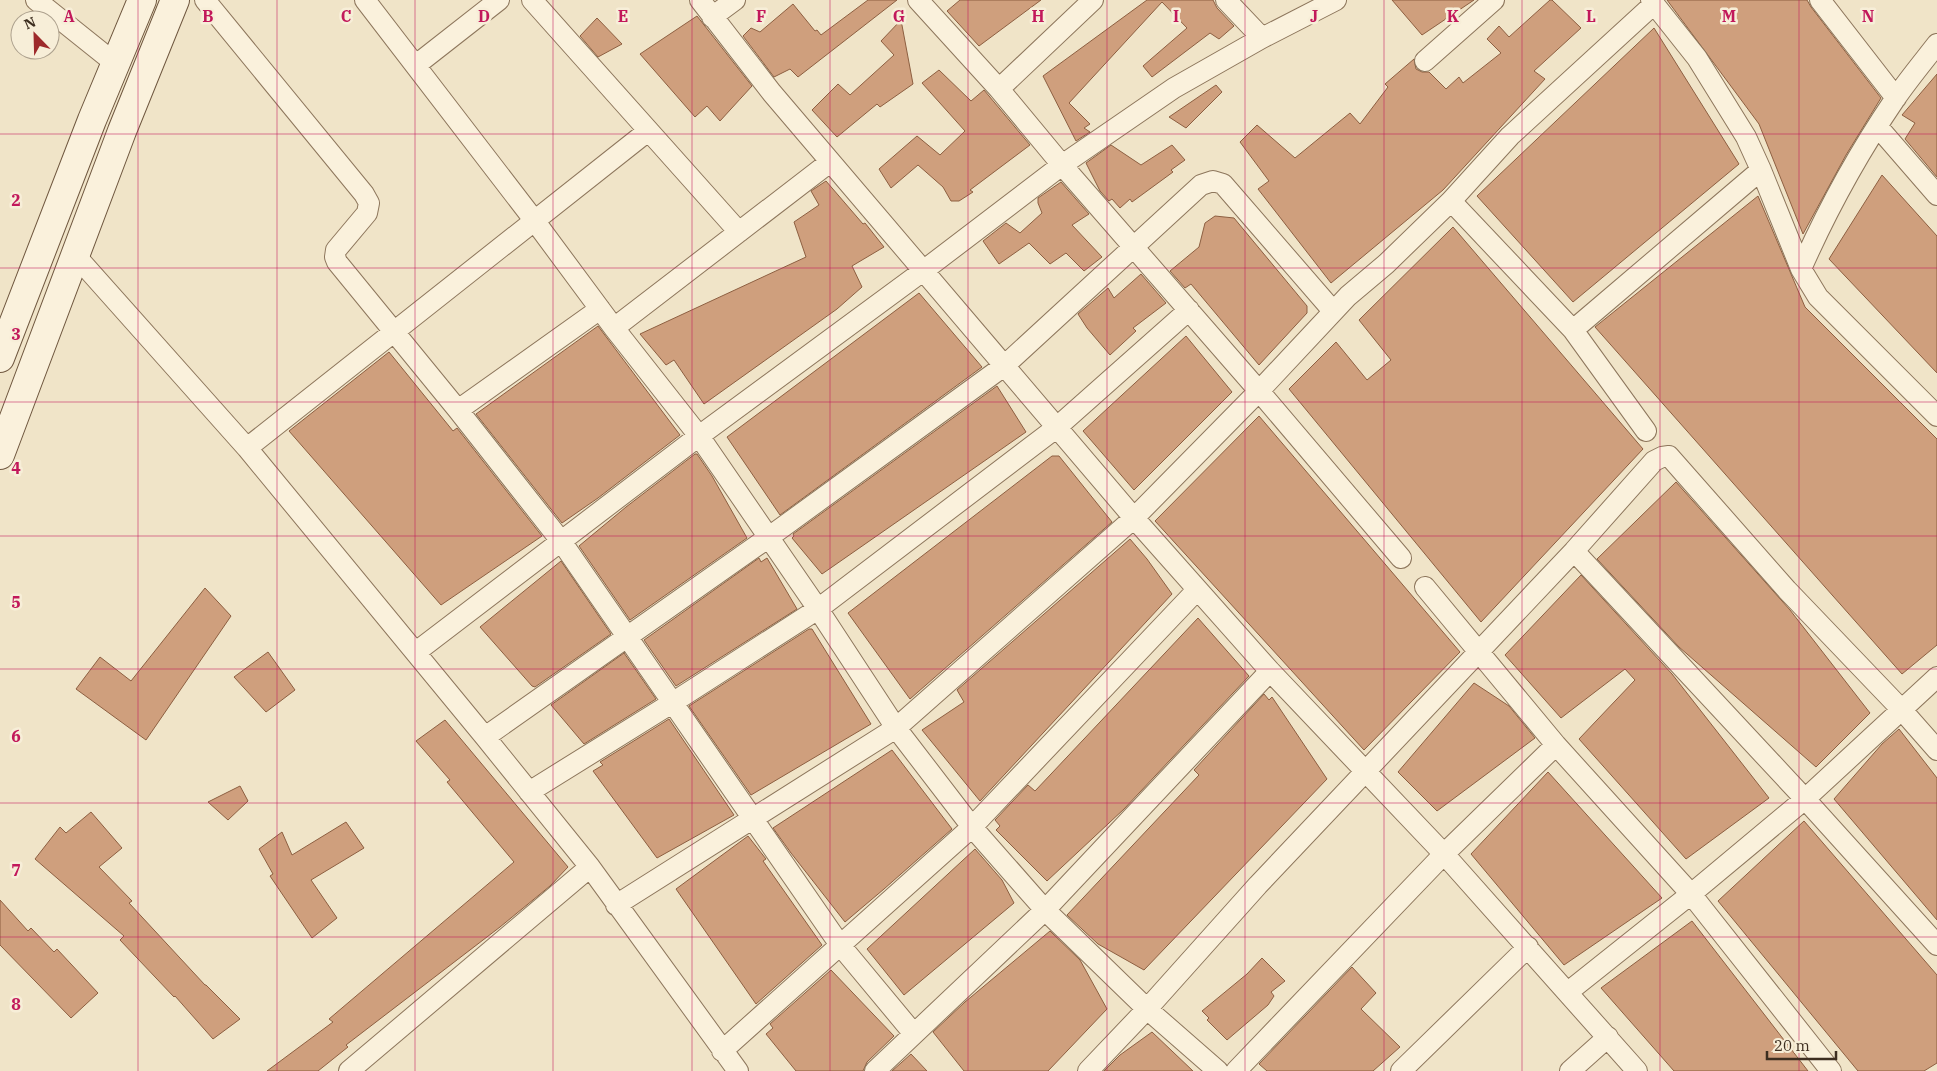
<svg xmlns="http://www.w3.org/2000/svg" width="1937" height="1071" viewBox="0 0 1937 1071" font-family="'IBM Plex Serif',serif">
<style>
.building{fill:#cf9f7d;stroke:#8d5f41}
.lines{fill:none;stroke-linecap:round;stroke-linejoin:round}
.minor-casing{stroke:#8d765c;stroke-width:22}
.secondary-casing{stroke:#6f573f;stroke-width:30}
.minor{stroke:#faf1dc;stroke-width:20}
.secondary{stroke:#faf1dc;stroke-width:28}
.grid{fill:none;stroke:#c2185b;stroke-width:1;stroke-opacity:0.55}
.grid-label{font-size:16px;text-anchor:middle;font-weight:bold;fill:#c2185b;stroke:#f7eed8;stroke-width:5;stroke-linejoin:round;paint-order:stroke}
</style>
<rect width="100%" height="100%" fill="#f0e4c8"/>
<path class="building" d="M 868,0 L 897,0 L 798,77 L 790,69 L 774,77 L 743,36 L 751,28 L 760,32 L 793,4 L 815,31 L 817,30 L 821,35 Z
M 960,0 L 1041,0 L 979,46 L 947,11 Z
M 1147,0 L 1213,0 L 1217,8 L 1234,26 L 1219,39 L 1210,33 L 1152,77 L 1143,66 L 1187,28 L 1162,2 L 1069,103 L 1090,124 L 1084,128 L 1090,132 L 1076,141 L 1043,76 Z
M 1392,0 L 1474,0 L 1422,35 Z
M 1550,0 L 1552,0 L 1581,28 L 1534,71 L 1545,79 L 1443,190 L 1331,283 L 1258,189 L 1269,181 L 1240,142 L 1257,125 L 1295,158 L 1350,113 L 1360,124 L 1388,87 L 1385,84 L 1414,59 L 1416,69 L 1422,72 L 1429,72 L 1446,89 L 1459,77 L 1463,83 L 1501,53 L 1487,39 L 1499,26 L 1509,37 Z
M 1667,0 L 1807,0 L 1811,7 L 1881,98 L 1846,155 L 1803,234 L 1759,124 Z
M 697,16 L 752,86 L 720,121 L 707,106 L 695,117 L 640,54 Z
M 597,18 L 622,44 L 598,57 L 580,36 Z
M 901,20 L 913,84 L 880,107 L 877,104 L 837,137 L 812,110 L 838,84 L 850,95 L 894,55 L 881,41 Z
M 1654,28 L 1739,164 L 1573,302 L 1477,196 Z
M 939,70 L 971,101 L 984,90 L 1030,145 L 970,190 L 973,192 L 959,201 L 951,201 L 943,187 L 918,165 L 891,188 L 879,169 L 917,136 L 940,155 L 965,131 L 922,83 Z
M 1937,74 L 1937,177 L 1905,139 L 1915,123 L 1902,115 Z
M 1216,85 L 1222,92 L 1186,128 L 1169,117 Z
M 1111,145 L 1141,165 L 1172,145 L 1185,160 L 1171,170 L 1173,172 L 1132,202 L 1130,199 L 1120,208 L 1112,199 L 1109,201 L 1100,191 L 1086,163 Z
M 1882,175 L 1937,236 L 1937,373 L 1829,259 Z
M 826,181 L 863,224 L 865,223 L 884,247 L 852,266 L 862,287 L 837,309 L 704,404 L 674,360 L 666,365 L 640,334 L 806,257 L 794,222 L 819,205 L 811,191 Z
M 1061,182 L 1089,214 L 1072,225 L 1102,257 L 1084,271 L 1066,253 L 1050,264 L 1029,243 L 999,264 L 983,241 L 1006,223 L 1020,233 L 1042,213 L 1038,203 L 1038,198 Z
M 1758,196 L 1805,307 L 1937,439 L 1937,645 L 1902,674 L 1595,327 Z
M 1215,216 L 1234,218 L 1307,306 L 1307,313 L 1259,365 L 1191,284 L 1185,288 L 1170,271 L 1199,247 L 1205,223 Z
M 1453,227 L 1643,449 L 1481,622 L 1289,389 L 1336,342 L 1367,380 L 1391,360 L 1359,320 Z
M 1141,274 L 1166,303 L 1133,328 L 1136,331 L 1110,355 L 1087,328 L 1078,314 L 1108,288 L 1114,298 Z
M 919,293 L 982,367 L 780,515 L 727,437 Z
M 598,326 L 680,435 L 598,498 L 562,523 L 476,414 Z
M 1186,336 L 1232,392 L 1134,490 L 1083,431 Z
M 389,352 L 453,431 L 457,428 L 542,536 L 441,605 L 289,431 Z
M 997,386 L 1026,432 L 822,574 L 792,538 L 794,536 L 793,534 Z
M 1259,416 L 1460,652 L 1364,750 L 1155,521 Z
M 695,454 L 697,454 L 712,476 L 747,538 L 630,620 L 579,546 L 626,507 Z
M 1052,456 L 1059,456 L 1112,522 L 910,699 L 848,613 Z
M 1676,482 L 1790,610 L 1870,713 L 1816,767 L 1679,647 L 1597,559 Z
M 1130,539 L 1147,559 L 1172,594 L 980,801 L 922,730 L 964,702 L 957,690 Z
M 759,558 L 761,562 L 767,558 L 797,609 L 676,686 L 644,640 Z
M 561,561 L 611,634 L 535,687 L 532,686 L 480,627 Z
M 1581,575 L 1672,674 L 1769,798 L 1686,859 L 1579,739 L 1635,680 L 1625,669 L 1561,718 L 1505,655 Z
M 205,588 L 231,616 L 146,740 L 76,689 L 100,657 L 131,681 Z
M 1198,618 L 1249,676 L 1124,809 L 1047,881 L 996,830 L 1000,826 L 995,820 L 1028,785 L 1035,791 Z
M 809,629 L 812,629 L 871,724 L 751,795 L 689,706 Z
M 268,652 L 295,690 L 266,712 L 234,677 Z
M 624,653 L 656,699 L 584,744 L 551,705 Z
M 1474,683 L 1509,706 L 1535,738 L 1437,811 L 1398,772 Z
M 1264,694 L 1269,700 L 1272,697 L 1327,779 L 1144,970 L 1098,944 L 1067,915 L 1199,775 L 1194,770 Z
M 669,719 L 734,815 L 657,858 L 593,771 L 603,765 L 600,762 Z
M 445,720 L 568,867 L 550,886 L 500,927 L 346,1045 L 348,1047 L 318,1071 L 267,1071 L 333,1022 L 329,1019 L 514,862 L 447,782 L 450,780 L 416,741 Z
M 1899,729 L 1937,778 L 1937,920 L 1834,799 L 1882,744 Z
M 892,750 L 952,829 L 884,889 L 845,922 L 791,853 L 773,828 Z
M 1548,772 L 1662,898 L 1564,965 L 1471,854 Z
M 240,786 L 248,801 L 228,820 L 208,802 Z
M 91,812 L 122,848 L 99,867 L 132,901 L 129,903 L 205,985 L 206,985 L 240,1019 L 213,1039 L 175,996 L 174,997 L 120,940 L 124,936 L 35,859 L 60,827 L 66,833 Z
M 1804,821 L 1937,975 L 1937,1063 L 1924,1071 L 1858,1071 L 1718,901 Z
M 346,822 L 364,848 L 311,880 L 337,918 L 312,938 L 270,876 L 273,874 L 259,849 L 282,832 L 292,855 Z
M 748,836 L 766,859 L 763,861 L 822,945 L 756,1004 L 676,889 Z
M 975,849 L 1002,880 L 1014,903 L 904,995 L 867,949 Z
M 0,900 L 28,931 L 31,928 L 54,952 L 57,949 L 98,993 L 71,1018 L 0,945 Z
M 1692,921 L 1699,930 L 1808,1071 L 1674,1071 L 1601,988 Z
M 1050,931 L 1080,960 L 1107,1009 L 1048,1071 L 964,1071 L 933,1032 L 965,1002 Z
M 1262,958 L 1285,981 L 1271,992 L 1274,996 L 1268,1005 L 1227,1040 L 1207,1020 L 1209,1018 L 1202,1011 L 1247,974 Z
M 1352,967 L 1376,993 L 1361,1009 L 1400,1047 L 1373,1071 L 1267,1071 L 1259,1064 Z
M 831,970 L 894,1036 L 867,1062 L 863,1071 L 796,1071 L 766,1034 L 773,1028 L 770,1024 Z
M 1152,1032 L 1193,1071 L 1104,1071 L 1120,1055 Z
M 911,1054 L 927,1071 L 892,1071 Z"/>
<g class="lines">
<defs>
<path id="minor" d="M 36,0 L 116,64
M 205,0 L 364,194 L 369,203 L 367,213 L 336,250 L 335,257 L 337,262 L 458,410 L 561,541 L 840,945 L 914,1034
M 365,0 L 534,220 L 614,328 L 699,436 L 818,609 L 896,728 L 972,827 L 1045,910 L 1147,1009 L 1218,1071
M 532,0 L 739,232
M 700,0 L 772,93 L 1134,518 L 1270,671 L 1444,854 L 1637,1071
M 918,0 L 999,89 L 1062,165 L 1259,391 L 1401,558
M 1226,0 L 1262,38
M 1651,0 L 1697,58 L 1746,137 L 1761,170 L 1801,269 L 1818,297 L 1937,416
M 1820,0 L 1896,98
M 712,17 L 735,0
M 1425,61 L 1494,0
M 416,65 L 499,0
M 999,89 L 1093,0
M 1878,127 L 1937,195
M 1451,201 L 1573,330 L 1646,431
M 76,256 L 247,448 L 485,737 L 590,867 L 738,1071
M 1801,269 C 1827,210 1859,152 1895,99 C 1908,80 1923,62 1937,44
M 614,328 L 830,162
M 1573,330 L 1761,170
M 458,410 L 600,309
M 247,448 L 648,131
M 1574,551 L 1805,799 L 1937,945
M 1425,587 L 1556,745 L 1691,894 L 1831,1071
M 416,652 L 699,436 L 923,271 L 1062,165 L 1174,88 L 1262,38 L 1336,0
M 485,737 L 769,537 L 1004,366 L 1201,185 L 1213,181 L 1223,184 L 1333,311
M 529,792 L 672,703 L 818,609 L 1056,428 L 1189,310
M 616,905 L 896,728 L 1134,518 L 1259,391 L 1348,296 L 1386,264 L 1451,201 L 1510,136 L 1654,4
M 1568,992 L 1691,894 L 1805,799 L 1937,677
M 722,1051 L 972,827 L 1197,590
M 349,1071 L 590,867
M 875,1071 L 1045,910 L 1270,671
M 1088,1071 L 1147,1009 L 1258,885 L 1574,551 L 1654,461 L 1662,457 L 1669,456 L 1787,590 L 1901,709 L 1937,750
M 1236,1071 L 1444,854 L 1556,745
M 1401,1071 L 1528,947
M 1570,1071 L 1608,1037"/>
<path id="secondary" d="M 0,358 L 92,120 L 142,0
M 0,455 L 122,131 L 175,0"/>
</defs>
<use href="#minor" class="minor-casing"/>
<use href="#secondary" class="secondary-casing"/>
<use href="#minor" class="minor"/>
<use href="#secondary" class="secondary"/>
</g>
<path class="grid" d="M 138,0 L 138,1071M 277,0 L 277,1071M 415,0 L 415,1071M 553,0 L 553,1071M 692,0 L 692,1071M 830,0 L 830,1071M 968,0 L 968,1071M 1107,0 L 1107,1071M 1245,0 L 1245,1071M 1384,0 L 1384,1071M 1522,0 L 1522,1071M 1660,0 L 1660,1071M 1799,0 L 1799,1071M 0,134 L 1937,134M 0,268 L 1937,268M 0,402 L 1937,402M 0,536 L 1937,536M 0,669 L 1937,669M 0,803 L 1937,803M 0,937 L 1937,937"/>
<g class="grid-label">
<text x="69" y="22">A</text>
<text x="208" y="22">B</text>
<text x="346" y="22">C</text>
<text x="484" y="22">D</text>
<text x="623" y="22">E</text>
<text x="761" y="22">F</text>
<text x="899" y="22">G</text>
<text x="1038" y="22">H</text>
<text x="1176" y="22">I</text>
<text x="1314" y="22">J</text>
<text x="1453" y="22">K</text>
<text x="1591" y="22">L</text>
<text x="1729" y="22">M</text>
<text x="1868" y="22">N</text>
<text x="16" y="206">2</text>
<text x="16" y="340">3</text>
<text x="16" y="474">4</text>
<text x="16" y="608">5</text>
<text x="16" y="742">6</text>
<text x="16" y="876">7</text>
<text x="16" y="1010">8</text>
</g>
<g transform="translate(35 35) rotate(337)"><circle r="24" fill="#f7eed8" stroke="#ada18e"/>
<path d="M0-4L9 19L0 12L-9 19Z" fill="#9e2a2b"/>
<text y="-8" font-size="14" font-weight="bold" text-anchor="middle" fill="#3d2e20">N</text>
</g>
<path d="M1767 1051v8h69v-8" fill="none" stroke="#3d2e20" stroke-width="2.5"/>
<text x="1774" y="1051" font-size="15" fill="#3d2e20" stroke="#f7eed8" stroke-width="4" paint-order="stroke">20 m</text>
</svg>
